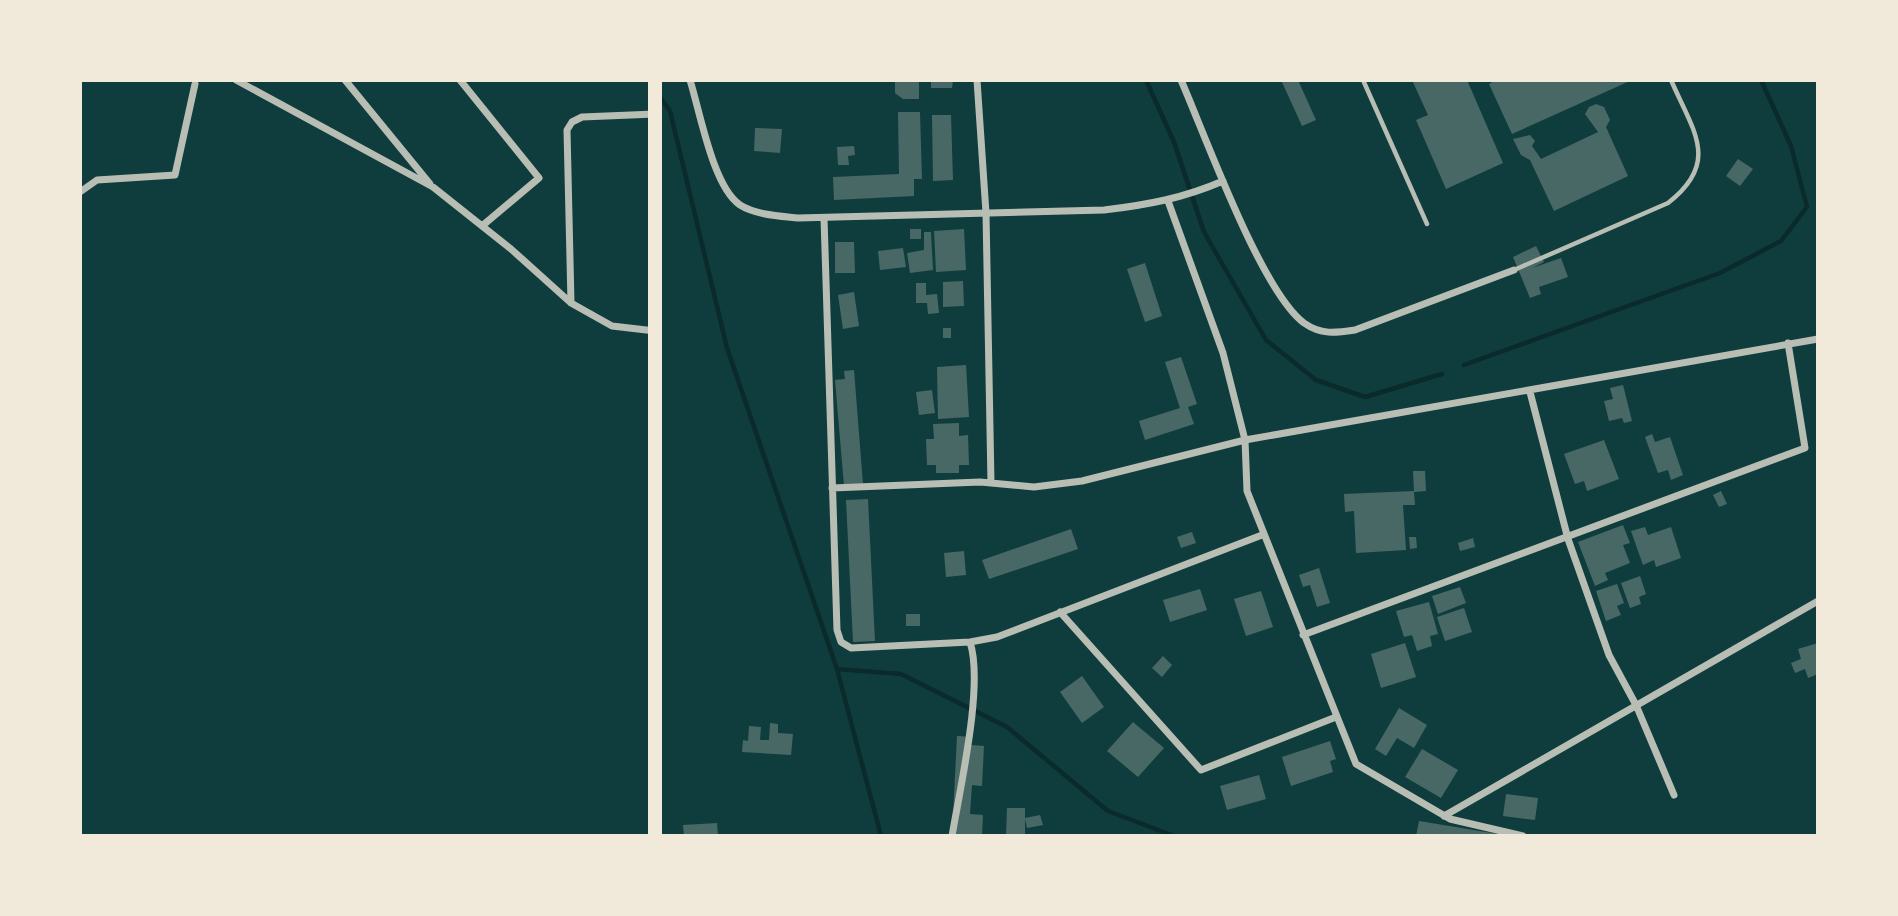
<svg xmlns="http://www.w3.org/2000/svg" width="1898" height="916" viewBox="0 0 1898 916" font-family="Overpass,sans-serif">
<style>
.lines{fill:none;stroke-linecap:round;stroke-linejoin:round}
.stream{stroke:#0a2a2b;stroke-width:4.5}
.building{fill:#486865}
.service{stroke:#b8beb3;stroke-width:4.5}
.minor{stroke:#b8beb3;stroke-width:7}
.primary{stroke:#f1e9da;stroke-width:14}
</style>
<rect width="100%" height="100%" fill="#0f3d3e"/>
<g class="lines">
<path class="stream" d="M 1146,80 L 1174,142 L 1204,232 L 1266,340 L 1316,380 L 1365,397 L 1442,374
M 660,97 L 670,111 L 727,348 L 837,669 L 881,836
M 1464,365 L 1720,273 L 1781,241 L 1807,207 L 1791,146 L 1761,80
M 837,669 L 901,674 L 1007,727 L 1108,811 L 1174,836"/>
</g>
<path class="building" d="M 895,80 L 919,80 L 919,99 L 903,99 L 895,93 Z
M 931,80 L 953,80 L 952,88 L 931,88 Z
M 1281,80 L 1298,80 L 1316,120 L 1302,126 Z
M 1412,80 L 1467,80 L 1503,163 L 1446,189 L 1416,120 L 1428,115 Z
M 1496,80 L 1632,80 L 1512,134 L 1489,84 Z
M 1596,104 L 1604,107 L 1610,120 L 1606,127 L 1628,176 L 1554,211 L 1530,160 L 1521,155 L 1513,139 L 1530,135 L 1535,141 L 1532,146 L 1541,159 L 1598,132 L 1585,114 L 1589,107 Z
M 898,112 L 920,112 L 922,179 L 914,179 L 914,196 L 834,200 L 833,177 L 899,174 Z
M 932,115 L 951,115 L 953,180 L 933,181 Z
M 755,128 L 782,129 L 780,153 L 754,151 Z
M 854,146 L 855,155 L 848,156 L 849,165 L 838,165 L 837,147 Z
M 1738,159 L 1753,169 L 1740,186 L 1726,176 Z
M 910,229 L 921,229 L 921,239 L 910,239 Z
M 964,229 L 966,270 L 936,272 L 934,231 Z
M 924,232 L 931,232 L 933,270 L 910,273 L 907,253 L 924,250 Z
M 835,242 L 854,242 L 855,273 L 835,273 Z
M 1536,246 L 1544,262 L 1532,268 L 1561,258 L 1568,277 L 1539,287 L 1541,294 L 1530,298 L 1513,257 Z
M 903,248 L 906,267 L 880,270 L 878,251 Z
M 1145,263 L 1162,316 L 1145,322 L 1127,269 Z
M 963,281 L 964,306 L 943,307 L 943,282 Z
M 916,283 L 926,283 L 926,295 L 937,294 L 939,313 L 928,314 L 927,303 L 916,303 Z
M 854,292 L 859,326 L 843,329 L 838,295 Z
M 943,328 L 951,328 L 951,338 L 943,338 Z
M 1181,357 L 1197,404 L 1188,407 L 1194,424 L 1145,440 L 1139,421 L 1180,408 L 1165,362 Z
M 966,365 L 969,417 L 938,419 L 937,367 Z
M 854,370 L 863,484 L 844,486 L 835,380 L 845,379 L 844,371 Z
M 1623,385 L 1632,421 L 1624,423 L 1622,418 L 1609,421 L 1604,401 L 1613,399 L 1610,388 Z
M 932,390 L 935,413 L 919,415 L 916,392 Z
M 959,423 L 959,436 L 968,435 L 969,465 L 959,465 L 959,473 L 936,473 L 936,465 L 927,465 L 926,439 L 934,439 L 933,424 Z
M 1652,434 L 1655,442 L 1670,437 L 1683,475 L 1671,480 L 1668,470 L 1658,473 L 1645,437 Z
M 1604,440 L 1619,479 L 1587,491 L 1584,481 L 1575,484 L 1564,454 Z
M 1413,471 L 1425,471 L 1426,491 L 1414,492 L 1415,505 L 1403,505 L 1406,550 L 1356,553 L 1354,511 L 1345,512 L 1344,494 L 1414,491 Z
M 1721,491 L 1727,504 L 1719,507 L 1713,495 Z
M 868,499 L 875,641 L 853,642 L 846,500 Z
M 1623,525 L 1630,543 L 1623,545 L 1630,563 L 1605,573 L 1608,580 L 1595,586 L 1578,542 Z
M 1645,527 L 1648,535 L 1671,527 L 1681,558 L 1656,567 L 1654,560 L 1643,565 L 1631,531 Z
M 1071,529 L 1078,549 L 989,579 L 982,560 Z
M 1192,532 L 1196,543 L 1181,548 L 1177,537 Z
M 1409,537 L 1416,537 L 1417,548 L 1410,549 Z
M 1473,538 L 1475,547 L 1460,551 L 1458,543 Z
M 964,551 L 966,575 L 946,577 L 944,553 Z
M 1319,568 L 1330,603 L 1317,607 L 1310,585 L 1303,587 L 1299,575 Z
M 1640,576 L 1646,594 L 1639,597 L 1641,604 L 1630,608 L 1621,583 Z
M 1617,584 L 1624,603 L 1617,606 L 1621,615 L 1606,621 L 1596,591 Z
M 1460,587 L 1466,603 L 1438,614 L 1432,596 Z
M 1200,589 L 1207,610 L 1170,622 L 1163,600 Z
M 1261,591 L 1273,627 L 1246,636 L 1234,599 Z
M 1429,602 L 1438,634 L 1430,636 L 1432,646 L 1417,651 L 1412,635 L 1404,637 L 1396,611 Z
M 1464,608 L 1472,632 L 1445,641 L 1437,617 Z
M 906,614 L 920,614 L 920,626 L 906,626 Z
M 1405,643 L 1416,677 L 1381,688 L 1371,654 Z
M 1818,643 L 1818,674 L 1808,678 L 1805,669 L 1795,673 L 1791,663 L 1801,659 L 1798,649 Z
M 1163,656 L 1172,665 L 1162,677 L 1152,668 Z
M 1082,676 L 1104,707 L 1082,723 L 1060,692 Z
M 1399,708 L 1427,725 L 1414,748 L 1397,738 L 1386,756 L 1375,749 Z
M 1133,722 L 1164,748 L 1138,777 L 1107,751 Z
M 770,723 L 778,724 L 778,733 L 793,734 L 791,755 L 742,752 L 743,740 L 748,741 L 749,726 L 761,727 L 760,740 L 769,740 Z
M 957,736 L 972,737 L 971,745 L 984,746 L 982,786 L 972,785 L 970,814 L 983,815 L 982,836 L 952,836 Z
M 1330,741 L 1336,759 L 1330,761 L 1333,772 L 1291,786 L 1282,757 Z
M 1422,749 L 1458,770 L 1441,798 L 1405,777 Z
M 1259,775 L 1266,799 L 1227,810 L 1220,786 Z
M 1506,794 L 1538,798 L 1535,820 L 1503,816 Z
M 1007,808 L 1025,808 L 1025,818 L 1040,815 L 1043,825 L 1027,828 L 1025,819 L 1025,836 L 1006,836 Z
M 1419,821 L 1498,834 L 1497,836 L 1416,836 Z
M 717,823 L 718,836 L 684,836 L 683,825 Z"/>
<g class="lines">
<path class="service" d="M 1363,80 L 1427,224
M 1514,270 L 1668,203 C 1721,162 1693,131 1671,80"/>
<path class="minor" d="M 236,80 L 433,187 L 511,249 L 571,303 L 612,326 L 655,331
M 345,80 L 430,184
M 460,80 L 539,178 L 482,226
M 690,80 C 700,112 713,187 740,205 C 756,215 780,216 798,218 L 1104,210 C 1147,205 1184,198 1223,181
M 977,80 L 986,213 L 991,483
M 1181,80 C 1205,135 1261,291 1304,323 C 1321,335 1335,333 1355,330 L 1514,270
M 80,192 L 97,180 L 175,175 L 195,84
M 1168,201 L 1223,353 L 1245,440 L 1247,491 L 1356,764 L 1450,819 L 1523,836
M 824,218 L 837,630 L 841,642 L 851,648 L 970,642 L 997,637 L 1262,535
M 571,303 L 567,130 L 572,122 L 582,117 L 655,114
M 1530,392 L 1568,539 L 1609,655 L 1636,705 L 1674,795
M 832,488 L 980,482 L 1034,487 L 1082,481 L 1245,440 L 1818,339
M 1060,612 L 1201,770 L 1336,717
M 1303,635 L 1805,448 L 1788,343
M 1444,816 L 1818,601
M 952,836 C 960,788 984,685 970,642"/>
<path class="primary" d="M 655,836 L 655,80"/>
</g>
<rect width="1898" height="916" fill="none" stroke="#f1e9da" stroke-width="164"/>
</svg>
